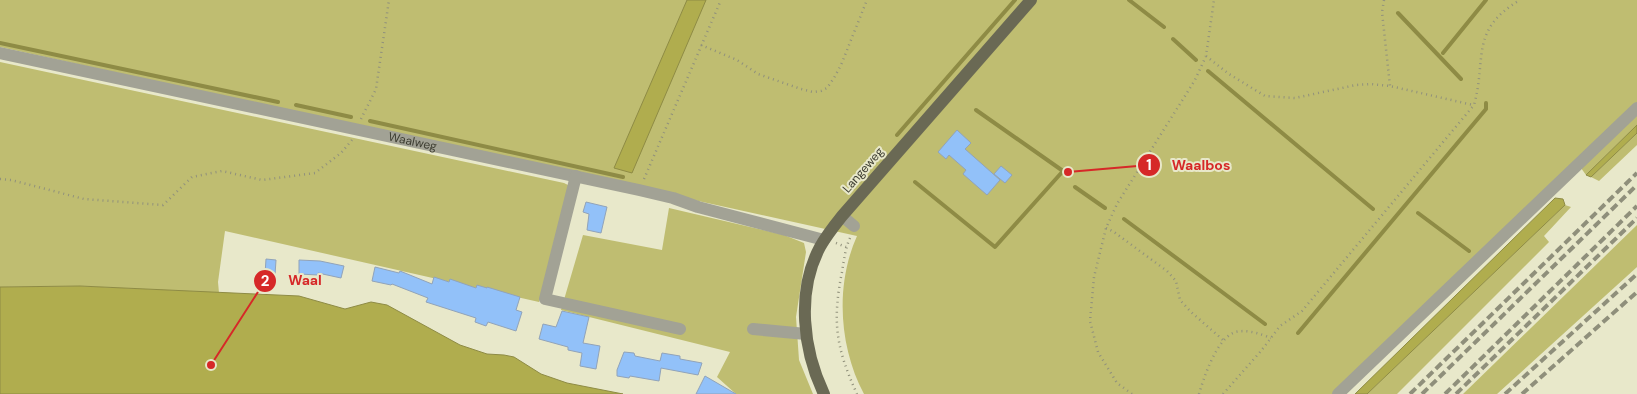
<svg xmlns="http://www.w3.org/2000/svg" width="1637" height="394" viewBox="0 0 1637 394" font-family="'DM Sans',sans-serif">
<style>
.green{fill:#bfbd71}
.water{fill:#b0ad4e;stroke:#8e8b45}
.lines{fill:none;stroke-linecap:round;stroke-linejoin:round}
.stream{stroke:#8e8b45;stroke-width:4}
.building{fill:#92c1f9;stroke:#91a3b9}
.path{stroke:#91917c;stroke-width:2.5;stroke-dasharray:1 4;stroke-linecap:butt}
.minor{stroke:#a2a295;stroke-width:12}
.major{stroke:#6a6954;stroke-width:12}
.rail{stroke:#8f8f7b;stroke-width:4;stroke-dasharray:8 4;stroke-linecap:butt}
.labels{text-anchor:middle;stroke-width:4;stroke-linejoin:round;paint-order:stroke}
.street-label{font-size:12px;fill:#3d3d31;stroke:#e8e8ca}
.leader{fill:none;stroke:#d62828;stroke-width:2}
.callout-dot{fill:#d62828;stroke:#e8e8ca;stroke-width:2}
.mark-label{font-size:15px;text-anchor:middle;font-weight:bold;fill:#fff}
.callout-label{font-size:14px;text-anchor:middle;font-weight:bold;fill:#d62828;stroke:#e8e8ca;stroke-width:4;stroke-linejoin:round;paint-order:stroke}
</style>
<rect width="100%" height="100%" fill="#e8e8ca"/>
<path class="green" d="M 0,0 L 1637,0 L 1637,107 L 1333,394 L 864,394 C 839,347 835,285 857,236 L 0,47 Z
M 0,62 L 564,183 L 570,186 L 539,302 L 225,231 L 218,282 L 219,293 L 80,286 L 0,287 Z
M 1637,114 L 1637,125 L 1586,175 L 1581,168 Z
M 1637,133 L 1637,145 L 1599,181 L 1591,177 Z
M 1565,205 L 1571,207 L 1544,236 L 1549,242 L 1397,394 L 1367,394 Z
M 669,208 L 784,235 L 804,243 L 806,252 L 796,317 L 799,360 L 813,394 L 736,394 L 717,377 L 730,352 L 561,310 L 583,235 L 662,250 Z
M 1637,225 L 1637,267 L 1497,394 L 1463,394 Z"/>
<path class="water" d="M 687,0 L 706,0 L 632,173 L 614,168 Z
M 1637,125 L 1637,133 L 1591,177 L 1586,175 Z
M 1555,198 L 1563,199 L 1565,205 L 1367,394 L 1355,394 Z
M 80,286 L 299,296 L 345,309 L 371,302 L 387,305 L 460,345 L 487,354 L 504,355 L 514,357 L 541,374 L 567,383 L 623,394 L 0,394 L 0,287 Z"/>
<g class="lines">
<path class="stream" d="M 1129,0 L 1164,27
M 1398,13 L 1461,79
M 1173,39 L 1196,60
M 0,43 L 278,102
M 1443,53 L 1486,0
M 1208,71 L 1373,209
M 296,105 L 351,117
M 370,121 L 623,177
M 897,135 L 1015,0
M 915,182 L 995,247 L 1063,171 L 976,110
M 1075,187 L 1105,208
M 1418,213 L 1469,251
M 1124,219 L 1265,324
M 1298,333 L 1486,109 L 1486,103"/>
</g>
<path class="building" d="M 957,130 L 971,143 L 965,149 L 1000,180 L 987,195 L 963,174 L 966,170 L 949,155 L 946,159 L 938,152 Z
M 1001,166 L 1012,175 L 1005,183 L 994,174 Z
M 586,202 L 607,207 L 601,233 L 587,230 L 589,214 L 583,212 Z
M 266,259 L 276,260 L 275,275 L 265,274 Z
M 299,260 L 320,261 L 344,266 L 341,278 L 318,273 L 318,275 L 299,274 Z
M 375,267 L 399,273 L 400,271 L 432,284 L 434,277 L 449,282 L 450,279 L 476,288 L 477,285 L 487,288 L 487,287 L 520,297 L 516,310 L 522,312 L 516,331 L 488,322 L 486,326 L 475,322 L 476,318 L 426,302 L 428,298 L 392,284 L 391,285 L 372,281 Z
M 562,311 L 589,317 L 583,343 L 600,346 L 596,369 L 580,366 L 582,353 L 568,350 L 568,347 L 539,339 L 543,324 L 556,327 Z
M 624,352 L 634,353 L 635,356 L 660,361 L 662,353 L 680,356 L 680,359 L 702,363 L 698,375 L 661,368 L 659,381 L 630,376 L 629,378 L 617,376 L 617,370 Z
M 705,376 L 736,394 L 696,394 Z"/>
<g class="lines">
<path class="path" d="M 1384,0 L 1382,12 L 1390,86
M 701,45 L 737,60 L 758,74 L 801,89 L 813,92 L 821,91 L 827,88 L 834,78 L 841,65 L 867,0
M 1206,56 L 1229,74 L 1265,96 L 1295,98 L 1356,85 L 1371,84 L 1390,86 L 1473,105
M 361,119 L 376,89 L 389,0
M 0,179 L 11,180 L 84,199 L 163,205 L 192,177 L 222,171 L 262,180 L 315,173 L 341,153 L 352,140
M 644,179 L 721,0
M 1106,228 L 1114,232 L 1167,271 L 1176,281 L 1180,300 L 1191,312 L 1223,340
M 850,238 C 845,249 844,260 842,272 C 832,322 836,348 857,394
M 836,243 L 846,247
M 1132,394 L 1117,383 L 1098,352 L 1090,321 L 1094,277 L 1106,228 L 1117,204 L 1195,80 L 1206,56 L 1214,0
M 1199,394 C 1204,377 1216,341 1233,333 C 1244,328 1261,334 1271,338
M 1223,394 L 1261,351 L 1280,326 L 1302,311 L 1474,105 C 1487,59 1469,30 1520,0"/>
<g class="minor">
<path id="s1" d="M 0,53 L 639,190 L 673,198 L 698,207 L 824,240"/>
<path d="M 576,176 L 545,299 L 680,329"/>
<path d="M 842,216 L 854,226"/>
<path d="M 753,329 L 806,334"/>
<path d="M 1338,394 L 1637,108"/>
</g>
<path class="major" d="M 824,394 C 803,350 796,292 820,247 C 826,236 834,226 842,216 L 1031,0"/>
<path class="rail" d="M 1410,394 L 1637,173
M 1422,394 L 1637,185
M 1445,394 L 1637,206
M 1456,394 L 1637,218
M 1505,394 L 1637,274
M 1522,394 L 1637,292"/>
</g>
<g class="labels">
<g class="street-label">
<text dy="4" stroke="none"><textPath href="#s1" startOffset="422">Waalweg</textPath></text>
<text transform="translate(863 170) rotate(-49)" y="4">Langeweg</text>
</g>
</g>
<path class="leader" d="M1068 172L1149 165M211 365L265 281"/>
<g class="callout-dot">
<circle cx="1068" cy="172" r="5"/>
<circle cx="211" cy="365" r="5"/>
<circle cx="1149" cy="165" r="12"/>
<circle cx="265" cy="281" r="12"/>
</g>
<g class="mark-label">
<text x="1149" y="170">1</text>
<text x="265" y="286">2</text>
</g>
<g class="callout-label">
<text x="1201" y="170">Waalbos</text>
<text x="305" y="285">Waal</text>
</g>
</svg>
